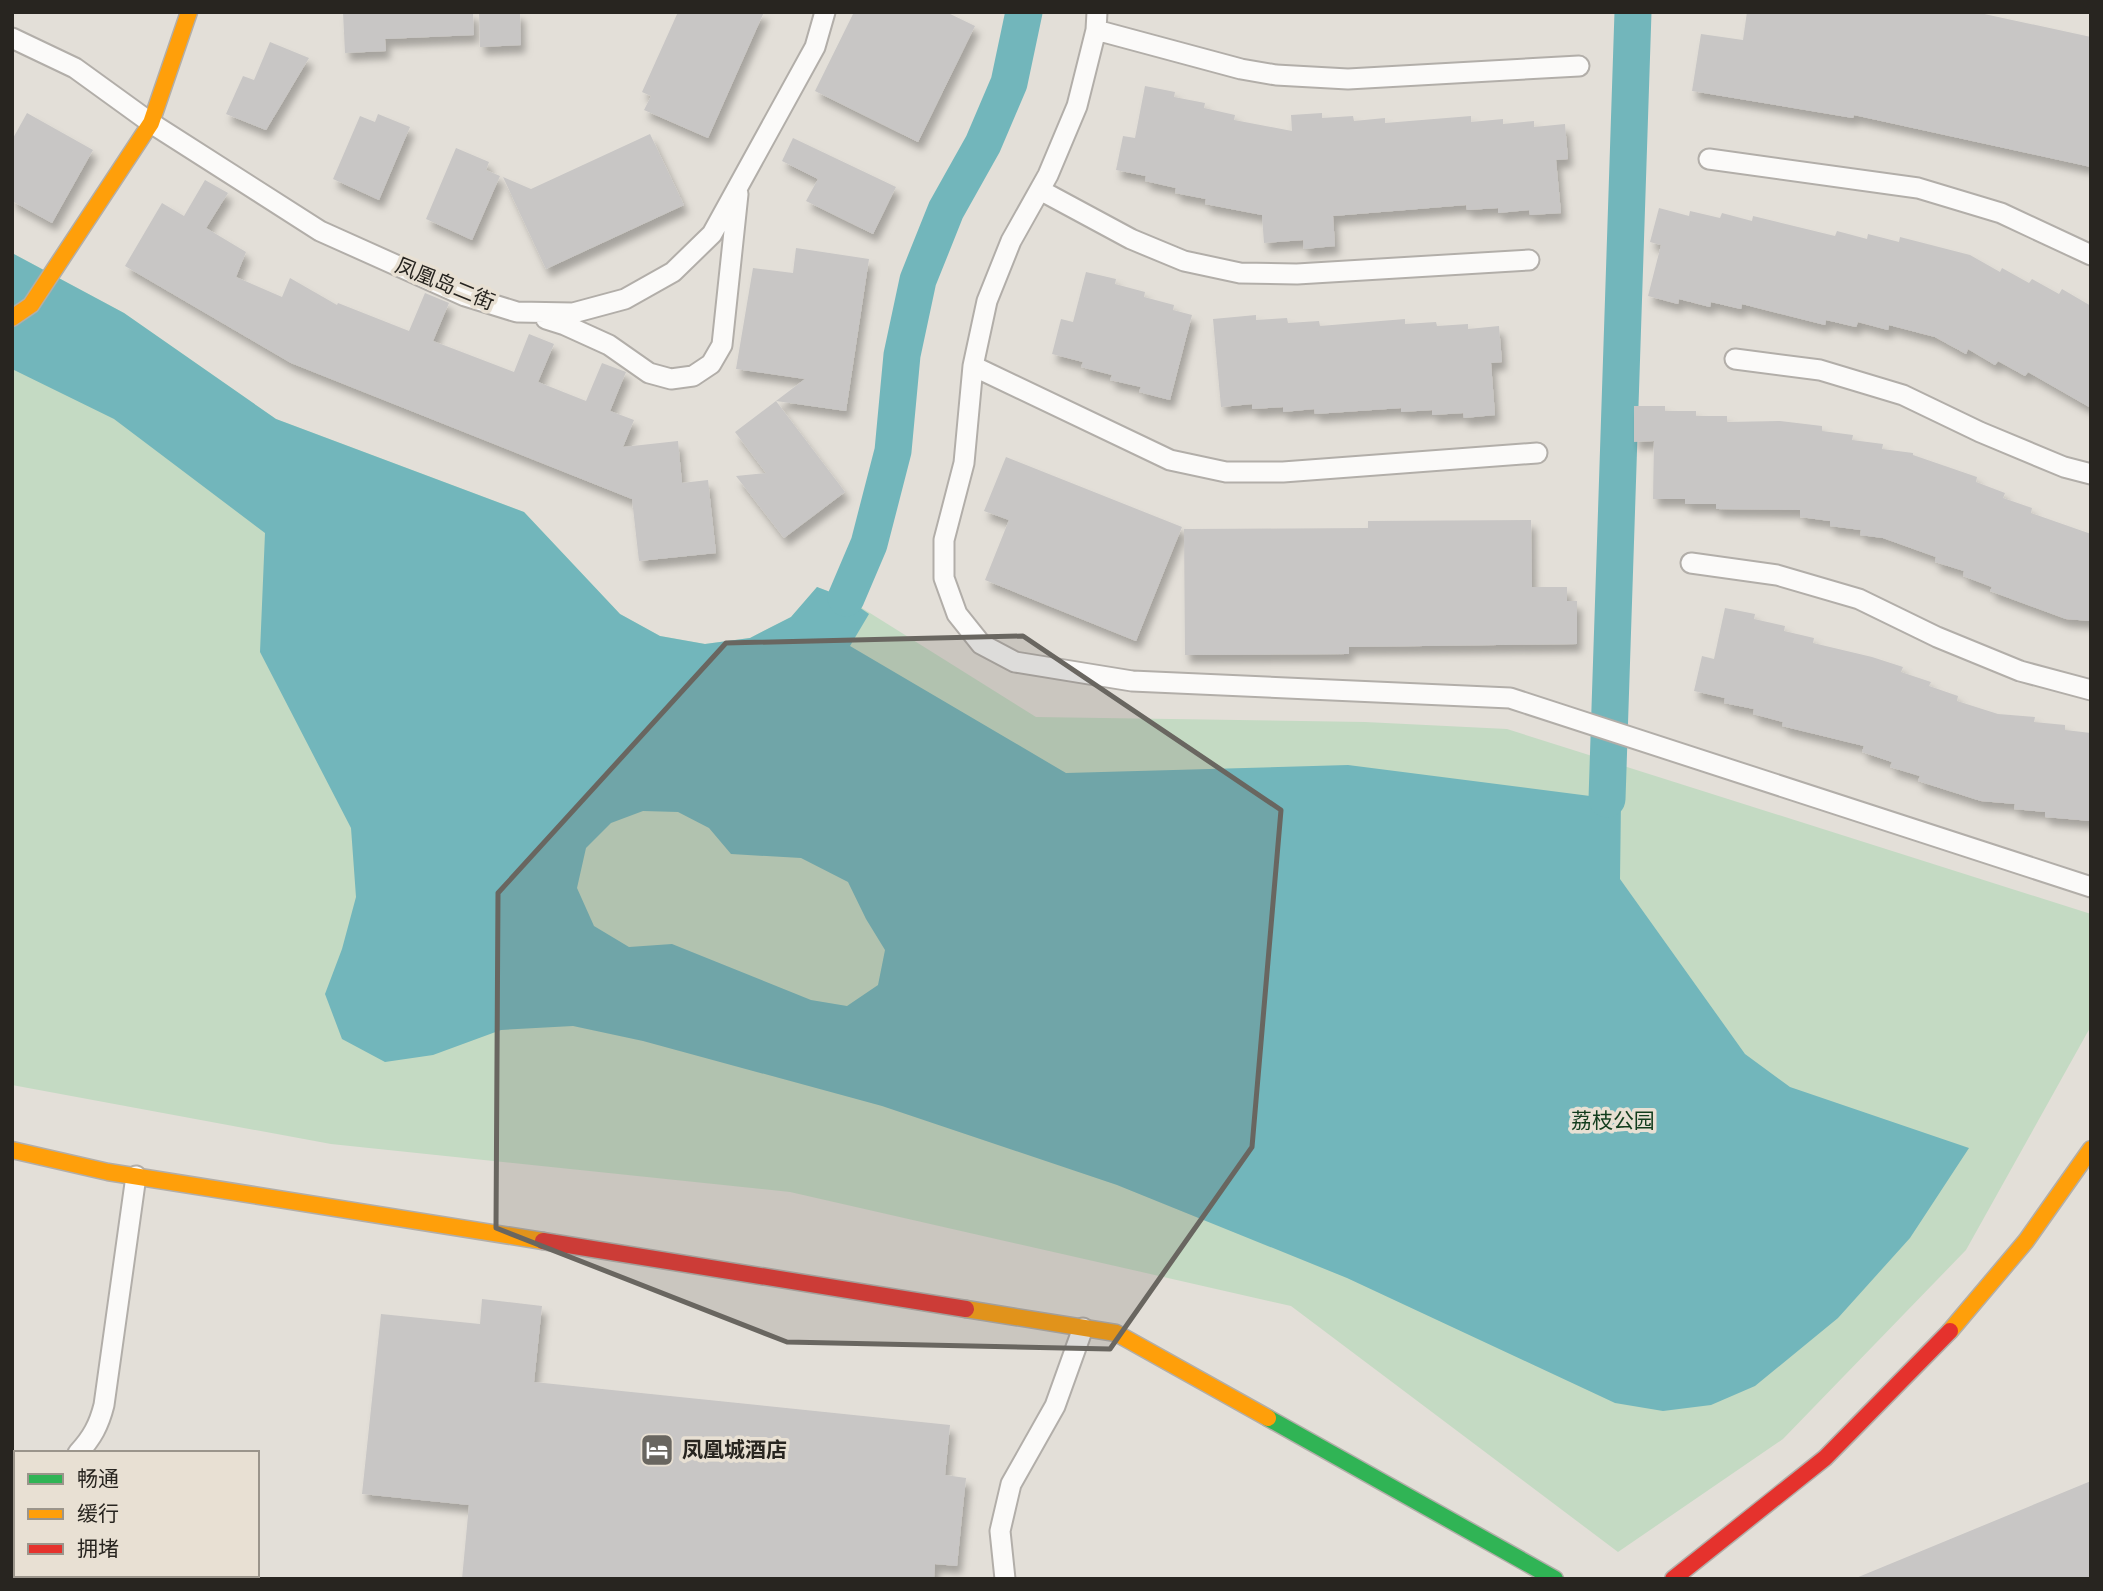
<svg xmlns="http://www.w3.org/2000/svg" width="2103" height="1591" viewBox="0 0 2103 1591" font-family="Commissioner,'Noto Sans SC',sans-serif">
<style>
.green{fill:#c4dac3}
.water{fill:#72b6bb;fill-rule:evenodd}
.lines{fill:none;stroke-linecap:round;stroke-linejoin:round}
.canal{stroke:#72b6bb;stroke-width:37}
.building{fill:#c8c6c5;filter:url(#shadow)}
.lane-casing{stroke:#b2aea9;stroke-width:23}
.fast-casing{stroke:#b2aea9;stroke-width:19}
.slow-casing{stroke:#b2aea9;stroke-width:19}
.jam-casing{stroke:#b2aea9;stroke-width:19}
.lane{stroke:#fbfaf9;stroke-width:19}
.fast{stroke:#30b455;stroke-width:16}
.slow{stroke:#ff9f0a;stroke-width:16}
.jam{stroke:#e5322d;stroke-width:16}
.marked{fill:#696660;fill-opacity:0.2;stroke:#696660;stroke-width:5;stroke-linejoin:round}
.labels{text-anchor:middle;stroke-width:7;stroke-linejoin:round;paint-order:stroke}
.street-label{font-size:21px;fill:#282520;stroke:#e8e0d3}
.park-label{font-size:21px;fill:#113c1c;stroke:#e8e0d3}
.poi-label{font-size:21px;font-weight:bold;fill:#282520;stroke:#e8e0d3;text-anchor:start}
</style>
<defs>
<filter id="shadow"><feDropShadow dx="4.5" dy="8" stdDeviation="3.5" flood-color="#0004"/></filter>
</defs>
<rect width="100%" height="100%" fill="#e3dfd8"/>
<path class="green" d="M 12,253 L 124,313 L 276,419 L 524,512 L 620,614 L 660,636 L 705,644 L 750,638 L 791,617 L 817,587 L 846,598 L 1036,717 L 1365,722 L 1507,729 L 2091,914 L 2091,1026 L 1966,1250 L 1783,1439 L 1618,1552 L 1291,1306 L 790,1192 L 331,1144 L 12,1085 Z"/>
<path class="water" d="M 12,253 L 124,313 L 276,419 L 524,512 L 620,614 L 660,636 L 705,644 L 750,638 L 791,617 L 817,587 L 846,598 L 869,614 L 850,646 L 1066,773 L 1348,765 L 1621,800 L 1620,879 L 1745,1054 L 1790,1087 L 1969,1148 L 1910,1238 L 1838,1318 L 1755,1386 L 1711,1405 L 1663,1411 L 1615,1403 L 1347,1278 L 1117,1185 L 882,1106 L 643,1041 L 573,1026 L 501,1030 L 433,1055 L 385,1062 L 342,1039 L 325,994 L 342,949 L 356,897 L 351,828 L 260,652 L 265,533 L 114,419 L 12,369 ZM 643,811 L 678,812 L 709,828 L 731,854 L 801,858 L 848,882 L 866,919 L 885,950 L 878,985 L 847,1006 L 811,1000 L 672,944 L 629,947 L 594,926 L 577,888 L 586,848 L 611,823 Z"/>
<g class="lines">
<path class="canal" d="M 846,598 L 869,544 L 893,451 L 902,355 L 918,280 L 946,210 L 983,144 L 1009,83 L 1024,12
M 1607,799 L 1633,12"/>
</g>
<path class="building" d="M 343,12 L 473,12 L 474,35 L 385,39 L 386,51 L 345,53 Z
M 479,12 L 520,12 L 521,45 L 480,47 Z
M 678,12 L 764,12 L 708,138 L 644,110 L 651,96 L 642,92 Z
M 854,12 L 946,12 L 975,26 L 918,142 L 815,91 Z
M 1747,12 L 1975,12 L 2091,37 L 2091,167 L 1854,115 L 1853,118 L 1692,91 L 1701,34 L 1743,40 Z
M 270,42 L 309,58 L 266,130 L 226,114 L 243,76 L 254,80 Z
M 1145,86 L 1175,92 L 1174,97 L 1205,103 L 1204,108 L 1235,115 L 1234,120 L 1292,131 L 1291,115 L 1322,113 L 1322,118 L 1353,116 L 1354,121 L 1385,118 L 1385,123 L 1471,116 L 1471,122 L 1503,119 L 1503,124 L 1534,121 L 1534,127 L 1565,124 L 1568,159 L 1556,160 L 1561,213 L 1530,215 L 1529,210 L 1498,213 L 1498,208 L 1467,210 L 1466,205 L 1333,216 L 1335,246 L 1304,249 L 1303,240 L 1264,243 L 1262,215 L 1205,204 L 1206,199 L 1175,193 L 1176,188 L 1145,181 L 1146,176 L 1116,170 L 1123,136 L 1135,138 Z
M 27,113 L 93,150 L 52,223 L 12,201 L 12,140 Z
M 378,114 L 410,127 L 379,200 L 333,179 L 360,116 L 375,122 Z
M 650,134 L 684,205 L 546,269 L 503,177 L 531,189 Z
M 793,138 L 896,187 L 873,234 L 806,201 L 818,179 L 782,161 Z
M 456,148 L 489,162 L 486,170 L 500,176 L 472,240 L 426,219 Z
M 205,180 L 228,193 L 206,228 L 246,252 L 236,277 L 282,297 L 290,278 L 337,305 L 338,303 L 409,331 L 425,293 L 449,303 L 433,341 L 514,372 L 529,334 L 554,344 L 538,382 L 586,401 L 602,363 L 626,372 L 610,411 L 634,420 L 623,447 L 678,441 L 682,483 L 708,480 L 716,553 L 639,561 L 632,499 L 291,363 L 125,266 L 162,203 L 184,216 Z
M 1659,208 L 1689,216 L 1690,211 L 1720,218 L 1722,213 L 1752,221 L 1753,216 L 1835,236 L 1837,231 L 1867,239 L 1868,234 L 1899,242 L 1900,237 L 1970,255 L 2000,272 L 2002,268 L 2029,283 L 2032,279 L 2059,294 L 2062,289 L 2091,306 L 2091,408 L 2028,372 L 2025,376 L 1998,361 L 1995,365 L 1968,349 L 1966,354 L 1935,337 L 1889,325 L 1888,330 L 1858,322 L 1856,327 L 1826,320 L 1825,325 L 1742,304 L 1741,309 L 1711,302 L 1710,307 L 1679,299 L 1678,304 L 1648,296 L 1661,245 L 1650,242 Z
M 796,248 L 869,259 L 846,411 L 776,401 L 845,492 L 784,538 L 736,476 L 766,473 L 735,432 L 805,379 L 736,369 L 753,268 L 793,273 Z
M 1086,272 L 1116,279 L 1115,284 L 1145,292 L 1144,297 L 1174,305 L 1173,310 L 1192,315 L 1170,400 L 1139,392 L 1141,387 L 1110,380 L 1112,375 L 1081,367 L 1083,362 L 1052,354 L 1061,319 L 1073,322 Z
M 1256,315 L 1256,320 L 1287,318 L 1288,323 L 1319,321 L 1320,326 L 1405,319 L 1405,324 L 1436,322 L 1437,326 L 1468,324 L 1468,329 L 1499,326 L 1502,362 L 1491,363 L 1495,415 L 1464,418 L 1463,413 L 1432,415 L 1432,410 L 1401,412 L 1401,408 L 1315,414 L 1314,409 L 1283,412 L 1283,407 L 1252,409 L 1252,404 L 1221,407 L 1213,319 Z
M 1634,406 L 1665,406 L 1665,411 L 1696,411 L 1696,416 L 1727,416 L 1727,422 L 1780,421 L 1822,426 L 1822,431 L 1853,435 L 1852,440 L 1883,444 L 1882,449 L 1913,453 L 1913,455 L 1977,477 L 1976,482 L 2005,493 L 2003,498 L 2032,508 L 2031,513 L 2091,534 L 2091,621 L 2066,619 L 1990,591 L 1992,587 L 1963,576 L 1964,571 L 1935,562 L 1936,557 L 1883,538 L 1860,535 L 1861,530 L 1830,526 L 1830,521 L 1800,517 L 1800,510 L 1716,509 L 1716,504 L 1685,504 L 1685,499 L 1653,499 L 1654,441 L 1634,442 Z
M 1006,457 L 1182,527 L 1136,641 L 985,580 L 1009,520 L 984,511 Z
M 1531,520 L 1532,587 L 1567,587 L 1567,601 L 1577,601 L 1577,644 L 1349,647 L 1349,654 L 1185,655 L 1184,529 L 1368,528 L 1368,521 Z
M 1725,608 L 1755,614 L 1754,619 L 1785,626 L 1784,631 L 1814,638 L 1813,643 L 1872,657 L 1903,667 L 1901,672 L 1931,682 L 1929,686 L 1958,696 L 1957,701 L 1998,714 L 2035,717 L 2034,722 L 2065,725 L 2065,730 L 2091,733 L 2091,821 L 2045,817 L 2045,812 L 2014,809 L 2015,804 L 1981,801 L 1918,781 L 1920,776 L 1890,767 L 1892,762 L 1862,752 L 1864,746 L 1782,726 L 1783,722 L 1753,714 L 1754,709 L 1724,703 L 1725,698 L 1694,691 L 1702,656 L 1714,659 Z
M 482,1299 L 542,1306 L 534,1382 L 950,1425 L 945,1475 L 966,1478 L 957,1566 L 935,1564 L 934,1579 L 462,1579 L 469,1505 L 362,1494 L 381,1314 L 480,1324 Z
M 2091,1481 L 2091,1579 L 1856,1579 L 1856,1578 Z"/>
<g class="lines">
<defs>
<path id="lane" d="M 1097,12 L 1096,30 L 1077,106 L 1048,175 L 1011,241 L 987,301 L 973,366 L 964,463 L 944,540 L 944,578 L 957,614 L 981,644 L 1015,662 L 1132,681 L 1510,698 L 2091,887
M 1096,30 L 1241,69 L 1276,75 L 1348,79 L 1579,66
M 12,38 L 75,68 L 151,123 L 320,231 L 465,296 L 517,312 L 573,313 L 625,299 L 673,272 L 712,234 L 815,47 L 825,12
M 1709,159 L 1918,188 L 2001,213 L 2091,255
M 1040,190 L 1131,239 L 1184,261 L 1240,273 L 1297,274 L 1529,260
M 546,319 L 565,325 L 609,345 L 649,373 L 671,379 L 693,376 L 711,364 L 722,345 L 738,194
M 1735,359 L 1820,370 L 1903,395 L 1980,432 L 2064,467 L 2091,474
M 973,366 L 1170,460 L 1226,472 L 1283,472 L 1537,453
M 1691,563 L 1777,575 L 1859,599 L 1937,637 L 2020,671 L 2091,690
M 78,1453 C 92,1438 99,1425 104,1405 L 136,1176
M 12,1472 L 16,1473
M 1005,1579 L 1000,1531 L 1011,1484 L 1055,1406 L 1083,1328"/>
<path id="fast" d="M 1268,1418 L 1555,1579"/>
<path id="slow" d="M 12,318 L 31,305 L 151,123 L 189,12
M 12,1150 L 108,1172 L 543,1241
M 966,1309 L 1116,1333 L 1268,1418
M 1950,1331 L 2026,1241 L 2091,1149"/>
<path id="jam" d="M 543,1241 L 966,1309
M 1673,1579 L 1825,1458 L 1950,1331"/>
</defs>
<use href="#lane" class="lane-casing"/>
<use href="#fast" class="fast-casing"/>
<use href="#slow" class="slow-casing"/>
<use href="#jam" class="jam-casing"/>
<use href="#lane" class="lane"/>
<use href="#fast" class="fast"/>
<use href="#slow" class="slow"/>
<use href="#jam" class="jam"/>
</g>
<path class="marked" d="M 1023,636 L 1281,810 L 1252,1147 L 1110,1349 L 787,1342 L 496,1228 L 498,893 L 726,643 Z"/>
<defs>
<symbol id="hotel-square" viewBox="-11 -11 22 22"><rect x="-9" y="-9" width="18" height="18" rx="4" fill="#696660" stroke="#e8e0d3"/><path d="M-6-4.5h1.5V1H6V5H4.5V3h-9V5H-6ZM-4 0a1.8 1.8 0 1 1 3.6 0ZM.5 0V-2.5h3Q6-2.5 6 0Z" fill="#fff"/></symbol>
</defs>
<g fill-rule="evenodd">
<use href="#hotel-square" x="638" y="1431" width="38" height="38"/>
</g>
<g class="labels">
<g class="street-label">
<text transform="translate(445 284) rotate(22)" y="7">凤凰岛二街</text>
</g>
<g class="park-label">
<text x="1613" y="1128">荔枝公园</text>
</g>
<g class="poi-label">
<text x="682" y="1457">凤凰城酒店</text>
</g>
</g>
<rect width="2103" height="1591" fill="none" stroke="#282520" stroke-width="28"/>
<rect x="14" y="1451" width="245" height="126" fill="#e8e0d3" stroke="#9b958b" stroke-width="2"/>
<rect x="28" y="1474" width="35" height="10" fill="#30b455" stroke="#9b958b" stroke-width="2"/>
<text x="77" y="1486" font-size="21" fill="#282520">畅通</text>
<rect x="28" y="1509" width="35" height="10" fill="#ff9f0a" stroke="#9b958b" stroke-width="2"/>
<text x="77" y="1521" font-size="21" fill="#282520">缓行</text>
<rect x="28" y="1544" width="35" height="10" fill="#e5322d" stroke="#9b958b" stroke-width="2"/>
<text x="77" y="1556" font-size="21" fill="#282520">拥堵</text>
</svg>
